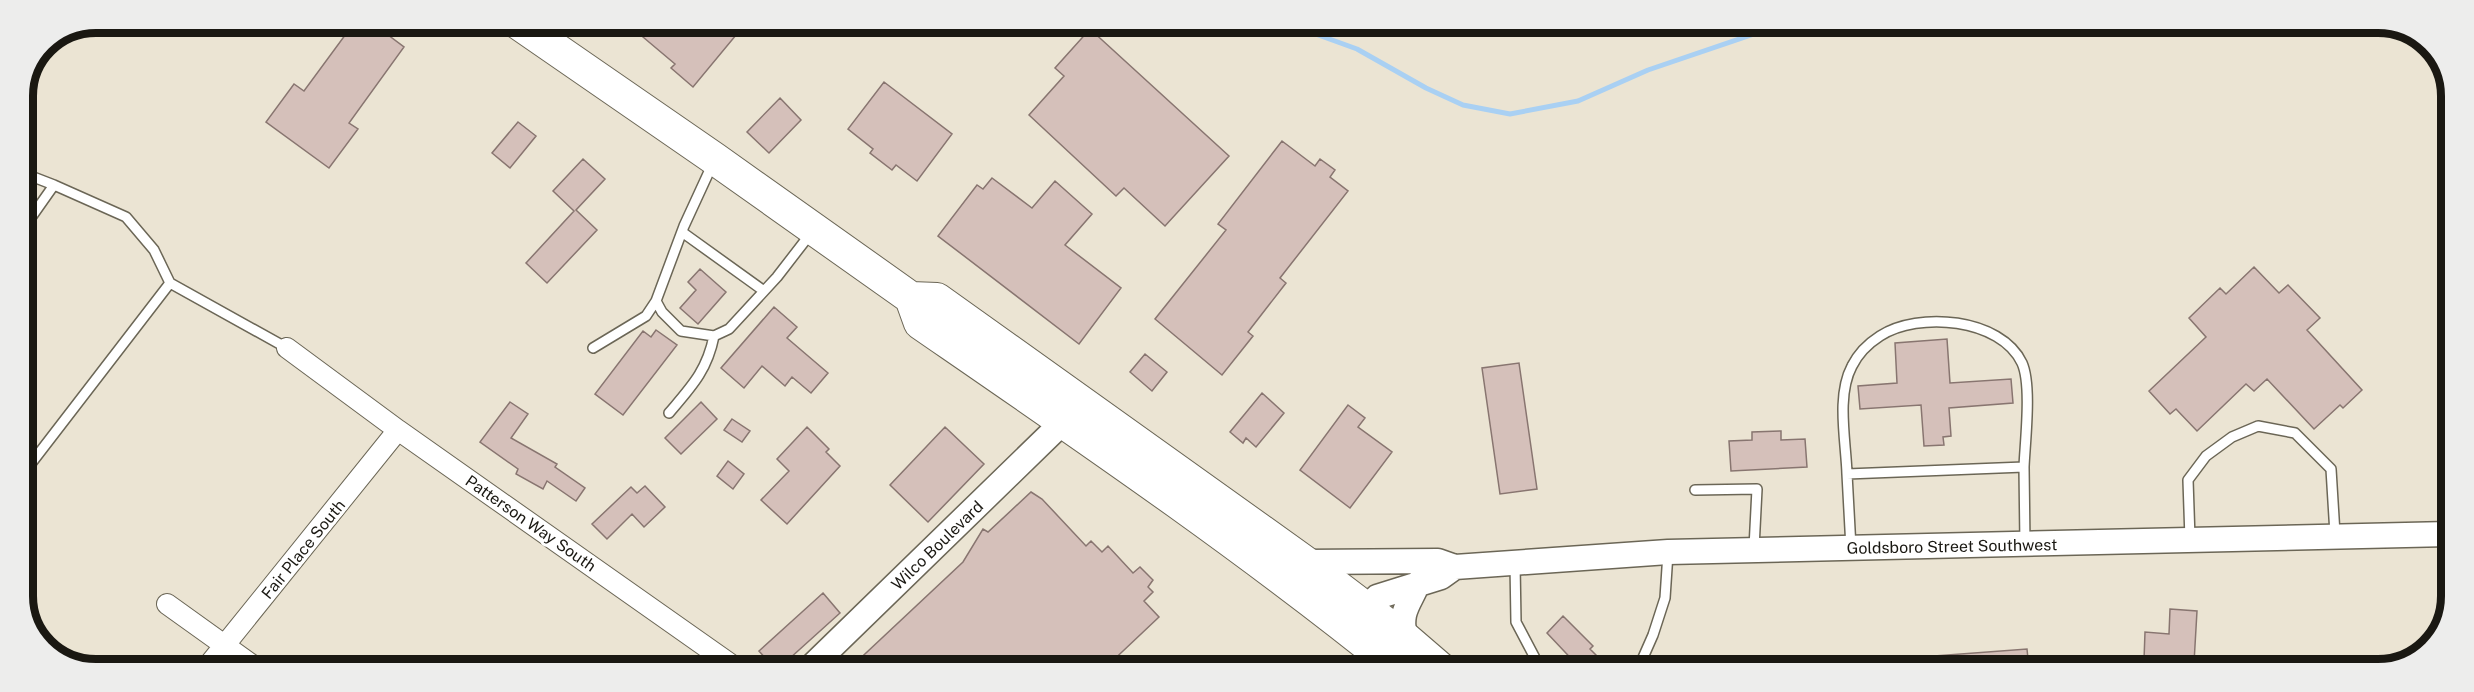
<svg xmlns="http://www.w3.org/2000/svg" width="2474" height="692" viewBox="0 0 2474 692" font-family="'Public Sans',sans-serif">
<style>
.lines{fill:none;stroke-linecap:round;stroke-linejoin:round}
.stream{stroke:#a9d0f3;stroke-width:5}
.building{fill:#d5c0ba;stroke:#887570;stroke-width:1.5}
.service-casing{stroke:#6b6656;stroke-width:12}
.minor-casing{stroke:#6b6656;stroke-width:22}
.tertiary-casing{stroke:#6b6656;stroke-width:27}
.trunk-casing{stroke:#6b6656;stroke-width:34}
.service{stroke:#fff;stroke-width:9}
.minor{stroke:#fff;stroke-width:20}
.tertiary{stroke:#fff;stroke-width:24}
.trunk{stroke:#fff;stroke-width:32}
.labels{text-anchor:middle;stroke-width:6;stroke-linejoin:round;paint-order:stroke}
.street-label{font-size:16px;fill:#1a1812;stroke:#fff}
.rim{fill:none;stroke:#1a1812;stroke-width:8}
</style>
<rect width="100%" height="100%" fill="#ebe4d3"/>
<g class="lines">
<path class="stream" d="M 1288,24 L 1357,49 L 1426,88 L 1463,105 L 1510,114 L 1578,101 L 1648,70 L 1783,24"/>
</g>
<path class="building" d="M 354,23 L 372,23 L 404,47 L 349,123 L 358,129 L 329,168 L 266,122 L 294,84 L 304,91 Z
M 645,23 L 746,23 L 693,87 L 671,68 L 675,64 L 637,32 Z
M 1090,29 L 1229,156 L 1165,226 L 1124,188 L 1116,196 L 1029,115 L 1064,76 L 1055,68 Z
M 884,82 L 952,134 L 917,181 L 896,165 L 892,170 L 870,153 L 873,149 L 848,129 Z
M 780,98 L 801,120 L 769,153 L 747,132 Z
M 518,122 L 536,136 L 510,168 L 492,153 Z
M 1282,141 L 1315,166 L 1320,159 L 1335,170 L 1330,177 L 1348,191 L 1280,278 L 1286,283 L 1248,332 L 1253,336 L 1222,375 L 1155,319 L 1226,230 L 1218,224 Z
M 583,159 L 605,179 L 576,210 L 597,230 L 547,283 L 526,263 L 574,211 L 553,191 Z
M 992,178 L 1032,208 L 1055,181 L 1092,214 L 1065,245 L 1121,288 L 1079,344 L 938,236 L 977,185 L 983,189 Z
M 2254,267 L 2279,293 L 2288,285 L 2320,318 L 2307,330 L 2362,390 L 2343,408 L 2340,405 L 2314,429 L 2267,379 L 2254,391 L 2246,384 L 2197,431 L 2176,409 L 2170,414 L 2149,391 L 2206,337 L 2189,318 L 2220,288 L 2226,294 Z
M 700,269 L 726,292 L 698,324 L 680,308 L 696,290 L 688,282 Z
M 774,307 L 797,327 L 787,338 L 828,373 L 811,393 L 792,377 L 785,386 L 762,366 L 744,388 L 721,368 Z
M 656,330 L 677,345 L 623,415 L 595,394 L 643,331 L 651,337 Z
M 1947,339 L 1950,383 L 2011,379 L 2013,403 L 1949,408 L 1951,436 L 1943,437 L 1944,445 L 1924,446 L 1921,405 L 1860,409 L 1858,386 L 1897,383 L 1895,343 Z
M 1145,354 L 1167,372 L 1152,391 L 1130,372 Z
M 1519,363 L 1537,489 L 1500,494 L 1482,368 Z
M 1262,393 L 1284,413 L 1256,447 L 1246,438 L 1243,443 L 1230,432 Z
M 510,402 L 528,414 L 511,438 L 557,464 L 555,467 L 585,488 L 576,501 L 547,481 L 543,489 L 516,474 L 518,469 L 480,442 Z
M 701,402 L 717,419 L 681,454 L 665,438 Z
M 1348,405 L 1365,418 L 1358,427 L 1392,452 L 1350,508 L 1300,470 Z
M 732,419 L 750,431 L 742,442 L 724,430 Z
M 807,427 L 829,449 L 826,452 L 840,466 L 787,524 L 761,500 L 789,471 L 777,459 Z
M 945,427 L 984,464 L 928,522 L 890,485 Z
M 1781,431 L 1781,440 L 1805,439 L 1807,467 L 1731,471 L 1729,441 L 1752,440 L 1752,432 Z
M 728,461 L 744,474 L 733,489 L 717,476 Z
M 645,486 L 665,507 L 644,527 L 632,514 L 607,539 L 592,524 L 631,487 L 637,493 Z
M 1031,492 L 1042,499 L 1086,546 L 1091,541 L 1102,552 L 1108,546 L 1133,573 L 1140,567 L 1153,580 L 1148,587 L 1153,592 L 1144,601 L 1159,617 L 1105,668 L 850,668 L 963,562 L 983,529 L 988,532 Z
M 823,593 L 840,613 L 779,668 L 774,668 L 759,651 Z
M 2170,609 L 2197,611 L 2194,663 L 2144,660 L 2145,632 L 2169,634 Z
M 1563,616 L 1593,646 L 1590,649 L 1600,659 L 1591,669 L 1581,669 L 1547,633 Z
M 2027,649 L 2029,669 L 1909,669 L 1908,658 Z"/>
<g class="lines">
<defs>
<path id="service" d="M 549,40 L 562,23
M 713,163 L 684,226 L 656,301 L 662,312 L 681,331 L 714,336 L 729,329 L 777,277 L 811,233
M 23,173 L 54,185 L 126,217 L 154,250 L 170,283 L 287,348
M 23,229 L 54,185
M 682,232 L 764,291
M 593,348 L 646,316 L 656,301
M 669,413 C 691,387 707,371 714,336
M 23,474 L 170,283
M 1847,474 C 1846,441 1836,396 1852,366 C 1858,354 1869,343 1880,336 C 1918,311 2001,318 2022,363 C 2032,385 2025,442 2024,467
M 1695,490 L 1757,489 L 1754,548
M 2190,539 L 2188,480 L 2206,456 L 2232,437 L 2258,426 L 2295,433 L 2331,469 L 2335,534
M 1851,548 L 1847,474 L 2024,467 L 2025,544
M 1515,564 L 1516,622 L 1535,658 L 1544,669
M 1638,669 L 1653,635 L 1665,598 L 1668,553"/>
<path id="minor" d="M 287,348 L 398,430 L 736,668
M 167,604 L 255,667
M 207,667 L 398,430"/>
<path id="tertiary" d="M 1305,562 L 1438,561 L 1455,567 L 1668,552 L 2449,534
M 1355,621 L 1377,597 L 1441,577 L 1455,567
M 1405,638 C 1399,611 1409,605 1418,583
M 810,668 L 1063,422"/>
<path id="trunk" d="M 518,23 L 715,159 L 911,298 L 937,299 L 1305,562 L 1405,638 L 1441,669
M 911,298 L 920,323 C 1081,434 1244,545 1396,668"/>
</defs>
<use href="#service" class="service-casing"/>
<use href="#minor" class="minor-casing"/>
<use href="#tertiary" class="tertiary-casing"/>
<use href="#trunk" class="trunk-casing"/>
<use href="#service" class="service"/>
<use href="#minor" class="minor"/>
<use href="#tertiary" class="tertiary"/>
<use href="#trunk" class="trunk"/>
</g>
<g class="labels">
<g class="street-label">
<text transform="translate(531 523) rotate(35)" y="6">Patterson Way South</text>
<text transform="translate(937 545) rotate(-44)" y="6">Wilco Boulevard</text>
<text transform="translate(1952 546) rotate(-1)" y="6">Goldsboro Street Southwest</text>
<text transform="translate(303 549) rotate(-51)" y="6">Fair Place South</text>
</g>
</g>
<path d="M0 0H2474V692H0ZM96 33H2378A63 63 0 0 1 2441 96V596A63 63 0 0 1 2378 659H96A63 63 0 0 1 33 596V96A63 63 0 0 1 96 33Z" fill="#ededec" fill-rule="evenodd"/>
<path class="rim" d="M96 33H2378A63 63 0 0 1 2441 96V596A63 63 0 0 1 2378 659H96A63 63 0 0 1 33 596V96A63 63 0 0 1 96 33Z"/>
</svg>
